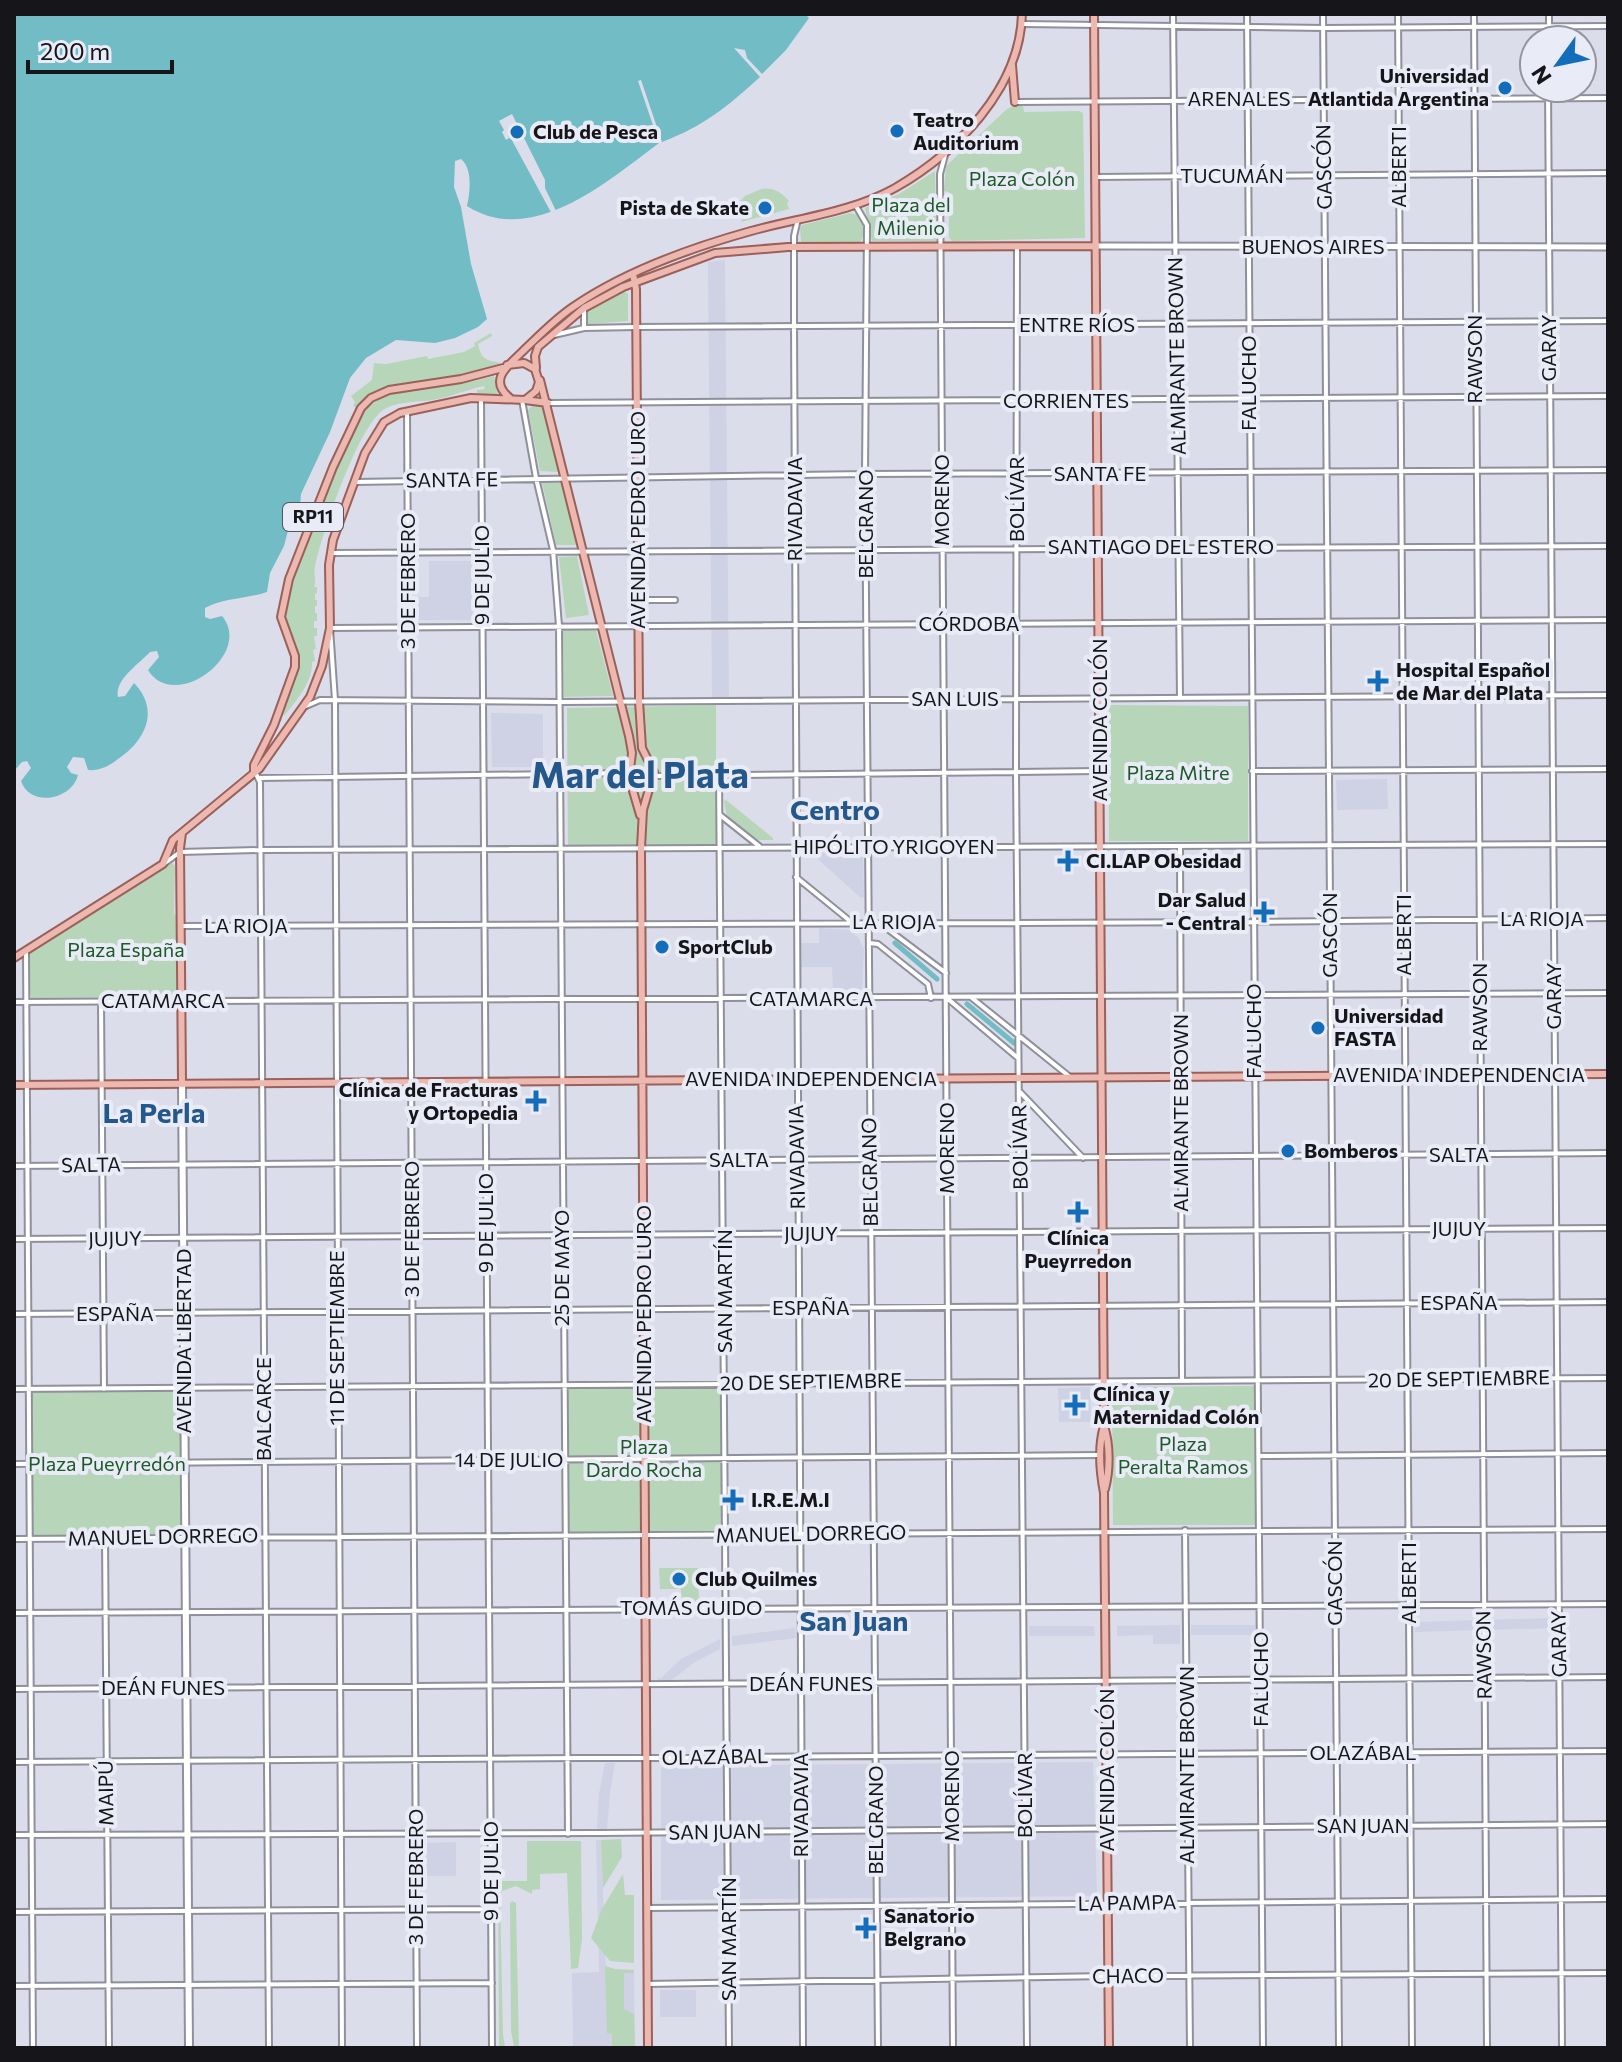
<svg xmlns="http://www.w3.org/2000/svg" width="1622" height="2062" viewBox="0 0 1622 2062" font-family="Commissioner,sans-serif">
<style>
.built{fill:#cfd1e4}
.green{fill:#b7d5b8}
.water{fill:#72bcc6}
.pier{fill:#dcddea}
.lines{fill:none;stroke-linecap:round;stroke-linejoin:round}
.canal{stroke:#72bcc6;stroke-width:5}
.minor-casing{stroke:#8f909b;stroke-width:8}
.tertiary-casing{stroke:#8f909b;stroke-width:9}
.secondary-casing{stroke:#8f909b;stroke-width:10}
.primary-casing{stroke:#9a6059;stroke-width:10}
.minor{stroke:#fff;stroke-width:4}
.tertiary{stroke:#fff;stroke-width:5}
.secondary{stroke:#fff;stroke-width:6}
.primary{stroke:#edb8b0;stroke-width:6}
.poi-dot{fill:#146dba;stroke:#e9ebf7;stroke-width:3}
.labels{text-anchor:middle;stroke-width:8;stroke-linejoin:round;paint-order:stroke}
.shield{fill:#e9ebf7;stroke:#55555c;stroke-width:2}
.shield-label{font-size:18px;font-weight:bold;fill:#15151a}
.poi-label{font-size:20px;font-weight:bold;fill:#15151a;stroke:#e9ebf7;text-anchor:start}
.street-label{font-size:20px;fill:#15151a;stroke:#e9ebf7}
.park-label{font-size:20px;fill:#1c5b27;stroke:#e9ebf7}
.district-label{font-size:28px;font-weight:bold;fill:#24578a;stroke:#e9ebf7}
.town-label{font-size:36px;font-weight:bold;fill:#24578a;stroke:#e9ebf7}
</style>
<rect width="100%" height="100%" fill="#dcddea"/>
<path class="built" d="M 725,260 L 729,700 L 712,700 L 708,262 Z
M 429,561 L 473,561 L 473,620 L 416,620 L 415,597 L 429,597 Z
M 491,713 L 543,714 L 543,767 L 492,767 Z
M 1387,779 L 1388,809 L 1337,810 L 1336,780 Z
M 810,852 L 863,853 L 864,897 L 861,898 Z
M 819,928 L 849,930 L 858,937 L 864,949 L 862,992 L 833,992 L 832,967 L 800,967 L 800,943 L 819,943 Z
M 1090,1387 L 1091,1422 L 1059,1422 L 1058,1388 Z
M 1553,1618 L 1553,1628 L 1489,1630 L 1489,1620 Z
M 1479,1620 L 1479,1630 L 1415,1632 L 1415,1622 Z
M 1180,1625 L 1180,1644 L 1153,1644 L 1153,1635 L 1117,1636 L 1117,1626 Z
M 1191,1625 L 1255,1625 L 1255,1635 L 1191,1635 Z
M 1029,1626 L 1094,1626 L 1095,1636 L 1029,1636 Z
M 795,1628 L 796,1638 L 732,1646 L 732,1636 Z
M 720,1639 L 720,1649 L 695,1662 L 670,1681 L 658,1681 L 658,1677 L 660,1679 L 681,1659 Z
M 1093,1762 L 1097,1896 L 661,1900 L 661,1766 Z
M 605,1763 L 615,1763 L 610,1793 L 607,1829 L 597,1829 L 599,1794 Z
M 596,1840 L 601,1840 L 606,1972 L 634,1973 L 635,2048 L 573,2048 L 572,1973 L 599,1972 Z
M 456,1842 L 456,1876 L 425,1876 L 425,1843 Z
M 660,1990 L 696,1990 L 696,2017 L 660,2017 Z"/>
<path class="green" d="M 1023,106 L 1024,112 L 1079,111 L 1083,113 L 1085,238 L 952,241 L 949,237 L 949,192 L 944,191 L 946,166 L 1007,109 L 1013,106 Z
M 935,171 L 936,241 L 872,241 L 865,208 L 899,194 Z
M 761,189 C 773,187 781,192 789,201 L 787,203 L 789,209 L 741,222 L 746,212 L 741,207 L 735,207 L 745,196 Z
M 850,213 L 858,215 C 864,221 866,235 860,242 L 801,242 L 800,228 L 802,225 Z
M 622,290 L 628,294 L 628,321 L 588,324 L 587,309 Z
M 491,333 L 492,336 L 478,344 C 481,362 490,360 501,363 C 485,368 468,374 452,377 C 421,383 377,379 357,408 L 353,406 L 355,402 L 351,396 L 372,380 L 374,363 L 386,364 L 427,356 L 428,359 L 464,352 L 475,346 L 474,343 Z
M 494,376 L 498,394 L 477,395 L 477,390 L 485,389 L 484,386 C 468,389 453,396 437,399 C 419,403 399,400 383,410 C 358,427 321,535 315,566 C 313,575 317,578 314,587 L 317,587 L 317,593 L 315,594 L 315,600 L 317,600 L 317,606 L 315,606 L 315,613 L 317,613 L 317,621 L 314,621 L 314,628 L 317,628 L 317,636 L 314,636 L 316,649 L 313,650 L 315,661 L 312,662 C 313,681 297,700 284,716 L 283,712 L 300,663 L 284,619 L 291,581 L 337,463 L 366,409 L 382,397 L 398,391 L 475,381 Z
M 533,405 L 544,405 L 560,472 L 540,471 L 528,410 Z
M 542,482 L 563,483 L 578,545 L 556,545 Z
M 577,556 L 589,615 L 566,618 L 559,557 Z
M 563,630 L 596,630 L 613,696 L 564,697 Z
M 716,705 L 716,845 L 568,845 L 567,708 Z
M 1109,705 L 1248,706 L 1248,841 L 1109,841 Z
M 726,800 L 773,838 L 773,840 L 755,840 L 727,817 L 724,801 Z
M 171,862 L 175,866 L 174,914 L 176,916 L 176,992 L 173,997 L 31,998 L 27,969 L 29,952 Z
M 722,1385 L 721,1531 L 569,1532 L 566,1387 Z
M 1254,1386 L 1255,1525 L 1113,1525 L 1112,1387 Z
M 29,1389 L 184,1389 L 185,1537 L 30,1539 Z
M 659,1568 L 698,1568 L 699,1604 L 682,1604 L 681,1589 L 660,1589 Z
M 621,1839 L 622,1857 L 603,1888 L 601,1840 Z
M 527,1841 L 581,1841 L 582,1939 L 578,1968 L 571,1969 L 567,1873 L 540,1874 L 540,1889 L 532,1890 L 532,1894 L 516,1886 L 502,1891 L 500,1896 L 503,2035 L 505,2047 L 499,2048 L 498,1881 L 527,1881 Z
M 623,1874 L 625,1895 L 634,1895 L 634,1963 L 610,1961 L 591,1938 L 602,1909 Z
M 512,1901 L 516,1903 L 519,2048 L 514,2047 L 511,2031 L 510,1904 Z
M 605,1966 L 615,1969 L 634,1970 L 634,1973 L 624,1973 L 624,2009 L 634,2014 L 635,2048 L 612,2048 L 612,2034 L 607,2033 Z"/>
<path class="water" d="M 14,14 L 805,14 L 809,18 L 786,50 L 762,74 L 747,58 L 745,50 L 734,48 L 760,77 C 727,107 704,126 662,142 L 641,80 L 638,81 L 659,143 C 608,181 532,248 467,206 C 470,192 473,169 461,159 L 455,161 L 454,187 L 461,207 L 471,264 L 487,319 L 478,327 L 455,338 L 435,343 L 396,340 L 366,358 L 350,378 L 330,432 L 301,494 L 300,506 L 290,523 L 284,546 L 270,573 L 267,592 C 247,599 223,598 205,608 L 205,617 L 210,619 L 222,616 C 254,654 174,713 148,670 L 159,657 L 157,651 L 150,652 C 139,664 114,680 118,697 L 125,696 L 134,683 C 160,710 146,740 118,759 C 109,766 100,771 88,770 L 84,758 L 73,757 L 67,767 L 71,773 L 78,775 C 72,800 30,808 21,781 L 31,768 L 27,761 L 22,762 L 14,771 Z"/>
<path class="pier" d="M 512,114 L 545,180 L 545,188 L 558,215 L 553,216 L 508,133 L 509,138 L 506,140 L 502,132 L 504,130 L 499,121 Z"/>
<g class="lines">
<path class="canal" d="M 895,943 L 937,979
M 967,1004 L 1014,1043"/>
<defs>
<path id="minor" d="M 1173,14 L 1180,698
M 1247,14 L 1263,2048
M 1323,14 L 1339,2048
M 1398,14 L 1412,2048
M 1474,14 L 1487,2048
M 1549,14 L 1549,40
M 1022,24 L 1324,28 L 1608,26
M 1548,88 L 1562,2048
M 1015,102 L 1608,98
M 945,155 L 940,174 L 953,2048
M 1095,177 L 1608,173
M 856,206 L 867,225 L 865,474 L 878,2048
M 798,219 L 794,236 L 794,326 L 803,2048
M 1017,246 L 1016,771 L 1027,2048
M 584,328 L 584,308
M 554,335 L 584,328 L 636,327 L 1608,321
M 481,398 L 492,2048
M 522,400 L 536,478 L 553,550 L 559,626 L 568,1834
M 548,403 L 1608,396
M 407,411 L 417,2048
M 355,482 L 865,474 L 1608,470
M 332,553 L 1608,546
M 638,600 L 675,600
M 306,706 L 320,700 L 559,702 L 1608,695
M 1252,771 L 1608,769
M 255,772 L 260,782 L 269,2048
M 719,775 L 729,2048
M 654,776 L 1098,771
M 260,778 L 628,773
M 720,815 L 759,846
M 1180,846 L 1182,1380
M 165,863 L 180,852 L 260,850 L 1608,844
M 796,877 L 850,921
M 881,924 L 946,973
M 180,926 L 1253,922 L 1608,918
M 869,943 L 878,944 L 928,984 L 931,998
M 26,951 L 33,2048
M 972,998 L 1070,1077
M 948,999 L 1018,1058
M 101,1001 L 104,1389
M 14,1002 L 1608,993
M 1020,1092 L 1083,1158
M 14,1166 L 1608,1153
M 14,1239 L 1608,1228
M 14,1314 L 1608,1302
M 14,1389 L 1608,1378
M 1259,1456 L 1608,1453
M 14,1464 L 1100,1455
M 1185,1530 L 1190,2048
M 105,1538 L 109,2048
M 14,1539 L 1608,1529
M 14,1613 L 1608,1604
M 14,1689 L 1608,1677
M 14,1762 L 1608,1751
M 14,1835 L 599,1833 L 1608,1824
M 647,1908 L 1608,1899
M 14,1912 L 491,1909
M 647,1984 L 1109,1976 L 1608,1973
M 14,1986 L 492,1983
M 342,2048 L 335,700 L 330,628 L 1608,620"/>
<path id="tertiary" d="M 1096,246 L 1608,247"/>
<path id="secondary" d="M 182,1082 L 189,2048"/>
<path id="primary" d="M 1094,14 L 1104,1426 C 1098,1446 1100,1472 1104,1493 L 1109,2048
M 1012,65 L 1015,102
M 633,274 L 636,289 L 639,701 L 642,748 L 654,772 L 643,810 L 641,848 L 648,2048
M 536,368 L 535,356 L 538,347 L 584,308 L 623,287 L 715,253 L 788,247 L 1096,246
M 540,380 L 629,736 L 632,753 L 629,777 L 640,815
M 510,398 C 487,380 509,365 523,351 C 539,336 555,319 573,307 C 625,271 690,248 751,231 C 798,218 852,212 895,188 C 956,153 1020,89 1022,14
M 525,400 L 548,403
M 254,771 L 254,765 L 274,725 L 295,667 L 295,656 L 281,617 L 289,579 L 333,467 L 361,408 L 371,398 L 389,390 L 461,379 L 503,368
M 14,958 L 163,864 L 173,840 L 259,769 L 310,697 L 322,666 L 330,628 L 329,565 L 333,540 L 365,453 L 384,422 L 400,413 L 471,398 L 525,400 L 536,391 L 539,382 L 535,369 L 524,363 L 507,365
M 182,1082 L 180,848 L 182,833
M 14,1085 L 1608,1074
M 1104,1426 C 1110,1444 1110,1470 1105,1489"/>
</defs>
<use href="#minor" class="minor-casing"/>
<use href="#tertiary" class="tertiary-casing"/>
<use href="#secondary" class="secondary-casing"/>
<use href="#primary" class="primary-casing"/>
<use href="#minor" class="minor"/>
<use href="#tertiary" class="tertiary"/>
<use href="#secondary" class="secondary"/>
<use href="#primary" class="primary"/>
</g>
<g class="poi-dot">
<circle cx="1505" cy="88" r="8"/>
<circle cx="897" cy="131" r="8"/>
<circle cx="517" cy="132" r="8"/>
<circle cx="765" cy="208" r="8"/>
<path d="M1374 669h8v8h8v8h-8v8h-8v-8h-8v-8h8z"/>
<path d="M1064 849h8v8h8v8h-8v8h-8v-8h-8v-8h8z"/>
<path d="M1260 900h8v8h8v8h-8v8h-8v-8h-8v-8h8z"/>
<circle cx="662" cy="947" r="8"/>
<circle cx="1318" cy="1028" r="8"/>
<path d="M532 1089h8v8h8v8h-8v8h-8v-8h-8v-8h8z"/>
<circle cx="1288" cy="1151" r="8"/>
<path d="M1074 1200h8v8h8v8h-8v8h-8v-8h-8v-8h8z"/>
<path d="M1071 1393h8v8h8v8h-8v8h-8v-8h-8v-8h8z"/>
<path d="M729 1488h8v8h8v8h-8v8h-8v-8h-8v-8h8z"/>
<circle cx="679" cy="1579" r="8"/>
<path d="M862 1916h8v8h8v8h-8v8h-8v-8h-8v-8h8z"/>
</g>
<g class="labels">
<rect class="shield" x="283" y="503" width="60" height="28" rx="6"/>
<g class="shield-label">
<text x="313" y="523">RP11</text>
</g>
<g class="poi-label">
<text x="1489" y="83" text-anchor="end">Universidad<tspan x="1489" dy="23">Atlantida Argentina</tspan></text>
<text x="913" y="127">Teatro<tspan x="913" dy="23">Auditorium</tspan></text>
<text x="533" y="139">Club de Pesca</text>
<text x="749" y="215" text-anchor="end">Pista de Skate</text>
<text x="1396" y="677">Hospital Español<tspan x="1396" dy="23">de Mar del Plata</tspan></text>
<text x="1086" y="868">CI.LAP Obesidad</text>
<text x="1246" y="907" text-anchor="end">Dar Salud<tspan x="1246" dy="23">- Central</tspan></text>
<text x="678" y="954">SportClub</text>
<text x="1334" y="1023">Universidad<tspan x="1334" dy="23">FASTA</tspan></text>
<text x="518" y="1097" text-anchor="end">Clínica de Fracturas<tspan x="518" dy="23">y Ortopedia</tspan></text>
<text x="1304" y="1158">Bomberos</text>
<text x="1078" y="1245" text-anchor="middle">Clínica<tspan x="1078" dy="23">Pueyrredon</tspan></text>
<text x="1093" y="1401">Clínica y<tspan x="1093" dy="23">Maternidad Colón</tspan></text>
<text x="751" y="1507">I.R.E.M.I</text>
<text x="695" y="1586">Club Quilmes</text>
<text x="884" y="1923">Sanatorio<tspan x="884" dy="23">Belgrano</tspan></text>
</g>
<g class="street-label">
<text x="1239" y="106">ARENALES</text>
<text transform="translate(1324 167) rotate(-91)" y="7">GASCÓN</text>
<text transform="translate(1399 167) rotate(-90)" y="7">ALBERTI</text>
<text x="1232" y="183">TUCUMÁN</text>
<text x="1313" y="254">BUENOS AIRES</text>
<text x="1077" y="332">ENTRE RÍOS</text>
<text transform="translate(1549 348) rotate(-90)" y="7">GARAY</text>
<text transform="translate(1177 356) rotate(-91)" y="7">ALMIRANTE BROWN</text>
<text transform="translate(1475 359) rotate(-90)" y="7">RAWSON</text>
<text transform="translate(1249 383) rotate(-90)" y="7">FALUCHO</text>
<text x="1066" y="408">CORRIENTES</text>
<text x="1100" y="481">SANTA FE</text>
<text transform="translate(452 480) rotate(-1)" y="7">SANTA FE</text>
<text transform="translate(1017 499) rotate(-90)" y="7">BOLÍVAR</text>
<text transform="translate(942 500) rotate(-90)" y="7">MORENO</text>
<text transform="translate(795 509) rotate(-90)" y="7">RIVADAVIA</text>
<text transform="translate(638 520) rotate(-90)" y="7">AVENIDA PEDRO LURO</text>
<text transform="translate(866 524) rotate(-90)" y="7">BELGRANO</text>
<text x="1161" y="554">SANTIAGO DEL ESTERO</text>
<text transform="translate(482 575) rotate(-90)" y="7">9 DE JULIO</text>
<text transform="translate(408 581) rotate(-90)" y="7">3 DE FEBRERO</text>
<text x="969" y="631">CÓRDOBA</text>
<text x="955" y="706">SAN LUIS</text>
<text transform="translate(1100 720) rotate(-90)" y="7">AVENIDA COLÓN</text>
<text x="894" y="854">HIPÓLITO YRIGOYEN</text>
<text x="1542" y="926">LA RIOJA</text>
<text x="894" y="929">LA RIOJA</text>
<text x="246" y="933">LA RIOJA</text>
<text transform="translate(1330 935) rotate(-90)" y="7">GASCÓN</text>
<text transform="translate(1404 935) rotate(-90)" y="7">ALBERTI</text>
<text transform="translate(1554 996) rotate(-90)" y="7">GARAY</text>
<text x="811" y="1006">CATAMARCA</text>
<text x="163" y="1008">CATAMARCA</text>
<text transform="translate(1480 1007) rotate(-90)" y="7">RAWSON</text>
<text transform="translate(1254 1031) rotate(-90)" y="7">FALUCHO</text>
<text x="1459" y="1082">AVENIDA INDEPENDENCIA</text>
<text x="811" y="1086">AVENIDA INDEPENDENCIA</text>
<text transform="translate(1181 1113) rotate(-90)" y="7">ALMIRANTE BROWN</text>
<text transform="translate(1020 1147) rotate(-91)" y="7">BOLÍVAR</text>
<text transform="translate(947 1148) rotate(-90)" y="7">MORENO</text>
<text x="1459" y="1162">SALTA</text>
<text transform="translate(797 1157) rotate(-91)" y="7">RIVADAVIA</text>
<text x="739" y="1167">SALTA</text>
<text transform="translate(91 1165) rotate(-1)" y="7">SALTA</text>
<text transform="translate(870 1172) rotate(-91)" y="7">BELGRANO</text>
<text transform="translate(486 1223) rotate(-90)" y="7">9 DE JULIO</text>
<text transform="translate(412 1229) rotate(-90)" y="7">3 DE FEBRERO</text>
<text x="1459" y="1236">JUJUY</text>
<text x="811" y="1241">JUJUY</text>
<text transform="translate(115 1239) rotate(-1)" y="7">JUJUY</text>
<text transform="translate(562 1268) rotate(-90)" y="7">25 DE MAYO</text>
<text transform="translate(725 1291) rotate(-90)" y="7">SAN MARTÍN</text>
<text x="1459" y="1310">ESPAÑA</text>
<text x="811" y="1315">ESPAÑA</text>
<text x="115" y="1321">ESPAÑA</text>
<text transform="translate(644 1314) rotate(-90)" y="7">AVENIDA PEDRO LURO</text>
<text transform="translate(337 1338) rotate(-90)" y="7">11 DE SEPTIEMBRE</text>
<text transform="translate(184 1341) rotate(-90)" y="7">AVENIDA LIBERTAD</text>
<text transform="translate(1459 1379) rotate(-1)" y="7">20 DE SEPTIEMBRE</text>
<text transform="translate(811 1382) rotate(-1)" y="7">20 DE SEPTIEMBRE</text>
<text transform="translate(264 1409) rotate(-90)" y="7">BALCARCE</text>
<text x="509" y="1467">14 DE JULIO</text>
<text transform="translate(811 1534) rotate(-1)" y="7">MANUEL DORREGO</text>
<text transform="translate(163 1537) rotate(-1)" y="7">MANUEL DORREGO</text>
<text transform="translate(1335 1583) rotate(-90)" y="7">GASCÓN</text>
<text transform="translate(1409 1583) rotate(-90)" y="7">ALBERTI</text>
<text x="691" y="1615">TOMÁS GUIDO</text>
<text transform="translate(1559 1644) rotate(-91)" y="7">GARAY</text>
<text transform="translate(1484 1655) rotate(-91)" y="7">RAWSON</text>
<text transform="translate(1261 1679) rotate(-90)" y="7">FALUCHO</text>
<text x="811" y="1691">DEÁN FUNES</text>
<text x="163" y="1695">DEÁN FUNES</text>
<text x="1363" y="1760">OLAZÁBAL</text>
<text transform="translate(715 1757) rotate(-1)" y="7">OLAZÁBAL</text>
<text transform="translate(1187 1765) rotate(-90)" y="7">ALMIRANTE BROWN</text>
<text transform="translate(1107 1770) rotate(-90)" y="7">AVENIDA COLÓN</text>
<text transform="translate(106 1793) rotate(-91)" y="7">MAIPÚ</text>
<text transform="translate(1025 1795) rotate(-90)" y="7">BOLÍVAR</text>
<text transform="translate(952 1796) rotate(-90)" y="7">MORENO</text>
<text transform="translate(801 1805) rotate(-90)" y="7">RIVADAVIA</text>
<text transform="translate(876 1820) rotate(-90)" y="7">BELGRANO</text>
<text x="1363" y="1833">SAN JUAN</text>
<text transform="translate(715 1832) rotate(-1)" y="7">SAN JUAN</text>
<text transform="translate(491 1871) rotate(-90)" y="7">9 DE JULIO</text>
<text transform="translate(416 1877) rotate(-90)" y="7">3 DE FEBRERO</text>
<text transform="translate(1127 1903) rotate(-1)" y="7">LA PAMPA</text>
<text transform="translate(729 1939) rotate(-90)" y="7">SAN MARTÍN</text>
<text transform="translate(1128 1976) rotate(-1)" y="7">CHACO</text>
</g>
<g class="park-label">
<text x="1022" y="186">Plaza Colón</text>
<text x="911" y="212">Plaza del<tspan x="911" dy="23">Milenio</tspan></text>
<text x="1178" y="780">Plaza Mitre</text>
<text x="126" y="957">Plaza España</text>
<text x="1183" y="1451">Plaza<tspan x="1183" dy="23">Peralta Ramos</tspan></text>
<text x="644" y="1454">Plaza<tspan x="644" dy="23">Dardo Rocha</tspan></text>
<text x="107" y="1471">Plaza Pueyrredón</text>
</g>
<g class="district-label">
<text x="835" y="820">Centro</text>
<text x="154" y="1123">La Perla</text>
<text x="854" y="1631">San Juan</text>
</g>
<g class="town-label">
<text x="640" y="788">Mar del Plata</text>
</g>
</g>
<rect width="1622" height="2062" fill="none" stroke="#15151a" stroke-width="32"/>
<g transform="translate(1558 64) rotate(237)"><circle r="38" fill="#e9ebf7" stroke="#94959f" stroke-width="2"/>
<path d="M0-6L14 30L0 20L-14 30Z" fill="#146dba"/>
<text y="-12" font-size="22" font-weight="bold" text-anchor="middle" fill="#15151a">N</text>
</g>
<path d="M28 60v12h144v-12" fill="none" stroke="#15151a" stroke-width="4"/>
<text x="40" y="60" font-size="24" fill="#15151a" stroke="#e9ebf7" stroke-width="6" paint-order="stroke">200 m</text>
</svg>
